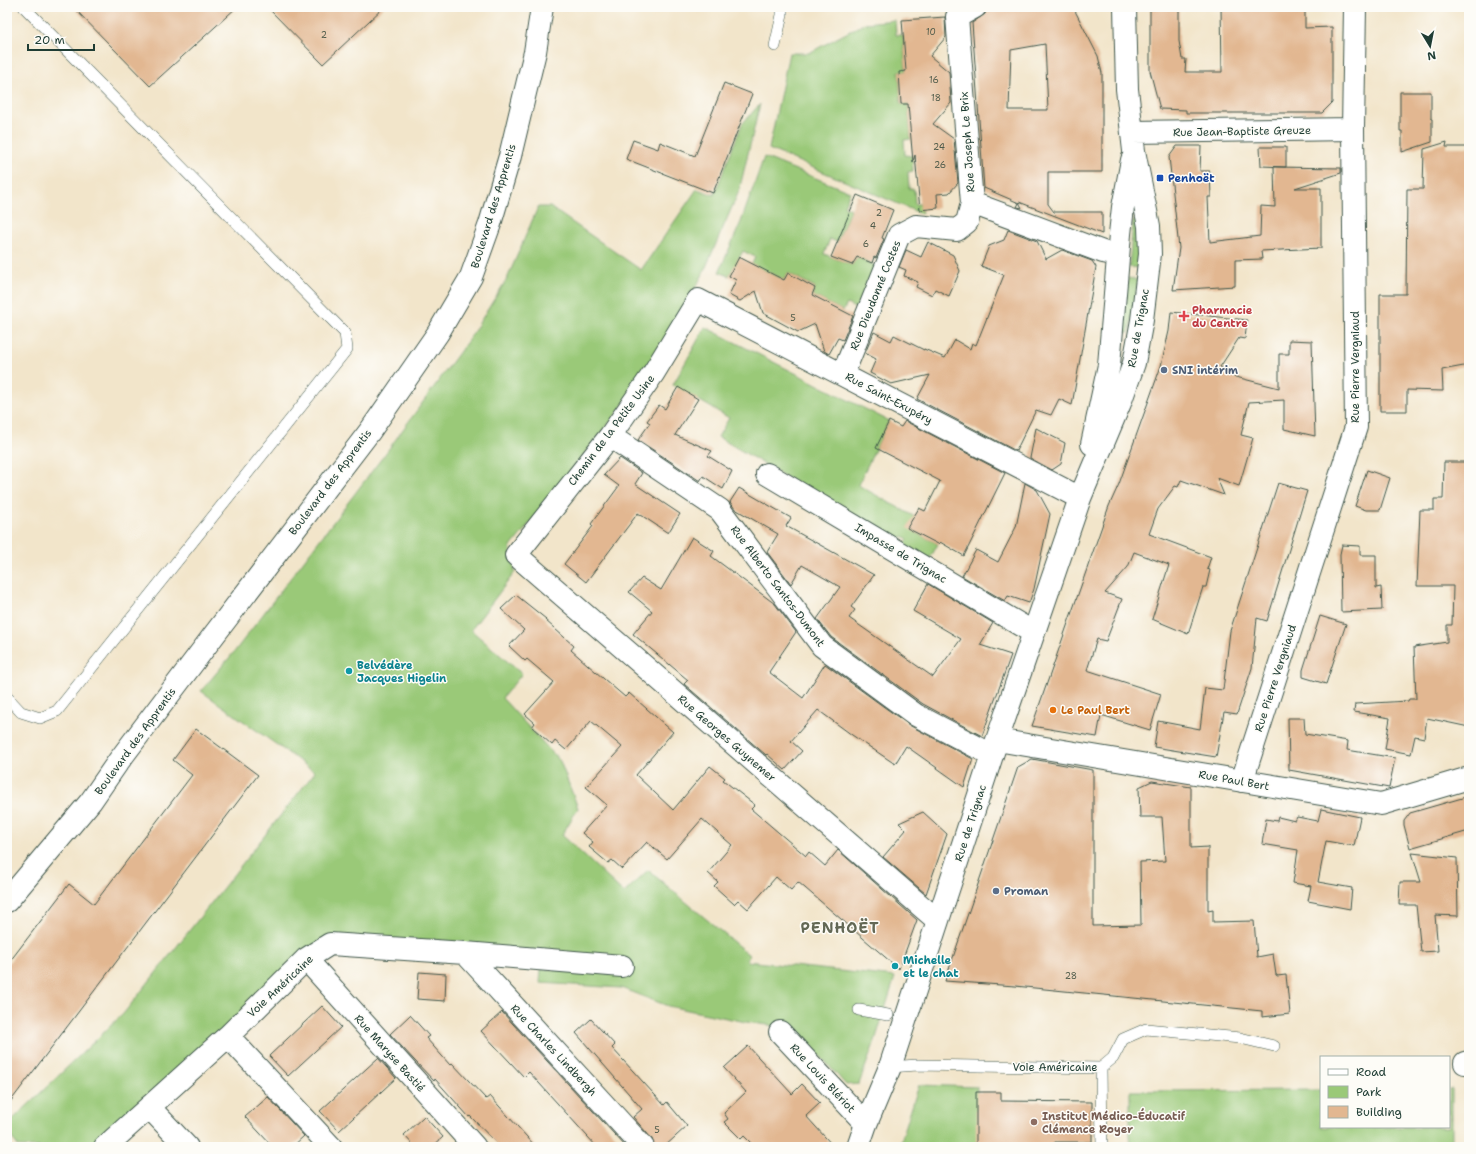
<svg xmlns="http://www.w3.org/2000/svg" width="1476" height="1154" viewBox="0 0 1476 1154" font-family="'Shantell Sans',sans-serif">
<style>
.green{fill:#9ac978;stroke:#5c8356}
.building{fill:#e2b791;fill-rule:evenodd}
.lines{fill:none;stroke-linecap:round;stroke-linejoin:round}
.service-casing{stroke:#3f564a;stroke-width:12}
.minor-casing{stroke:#3f564a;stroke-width:24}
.secondary-casing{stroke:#3f564a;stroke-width:24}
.service{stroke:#fff;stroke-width:11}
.minor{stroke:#fff;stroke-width:22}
.secondary{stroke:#fff;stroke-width:22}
.transit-dot{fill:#1a4fb4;stroke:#fdfcf7;stroke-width:1.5}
.health-dot{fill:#e0444e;stroke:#fdfcf7;stroke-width:1.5}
.service-dot{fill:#5c6f8a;stroke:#fdfcf7;stroke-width:1.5}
.culture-dot{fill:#0f9aa8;stroke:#fdfcf7;stroke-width:1.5}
.food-dot{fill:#e8710a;stroke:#fdfcf7;stroke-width:1.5}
.education-dot{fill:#8d6e63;stroke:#fdfcf7;stroke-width:1.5}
.labels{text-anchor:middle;stroke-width:3;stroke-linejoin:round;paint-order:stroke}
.number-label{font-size:9px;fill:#505c4b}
.street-label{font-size:11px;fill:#1f3d34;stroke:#fdfcf7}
.transit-label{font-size:11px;font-weight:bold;fill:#164399;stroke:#fdfcf7;text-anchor:start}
.health-label{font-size:11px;font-weight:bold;fill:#be3a42;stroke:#fdfcf7;text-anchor:start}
.service-label{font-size:11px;font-weight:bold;fill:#4e5e75;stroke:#fdfcf7;text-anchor:start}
.culture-label{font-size:11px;font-weight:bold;fill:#0d838f;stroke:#fdfcf7;text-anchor:start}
.food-label{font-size:11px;font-weight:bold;fill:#c56008;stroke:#fdfcf7;text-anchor:start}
.education-label{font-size:11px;font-weight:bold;fill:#785e54;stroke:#fdfcf7;text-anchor:start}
.district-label{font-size:15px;font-weight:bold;letter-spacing:1px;fill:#636855;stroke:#fdfcf7}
</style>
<rect width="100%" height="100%" fill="#fdfcf7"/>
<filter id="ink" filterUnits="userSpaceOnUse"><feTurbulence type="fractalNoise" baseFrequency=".025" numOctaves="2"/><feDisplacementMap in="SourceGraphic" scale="8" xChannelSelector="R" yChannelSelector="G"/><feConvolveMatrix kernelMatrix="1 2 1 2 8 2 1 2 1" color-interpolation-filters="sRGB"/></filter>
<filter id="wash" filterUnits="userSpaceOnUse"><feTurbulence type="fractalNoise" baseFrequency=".012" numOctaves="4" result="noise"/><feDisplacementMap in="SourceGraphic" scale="16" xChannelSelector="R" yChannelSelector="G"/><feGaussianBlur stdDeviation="0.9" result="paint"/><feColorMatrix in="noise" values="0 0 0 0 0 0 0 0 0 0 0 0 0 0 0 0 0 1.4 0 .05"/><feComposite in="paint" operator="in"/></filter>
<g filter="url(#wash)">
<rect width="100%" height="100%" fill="#f2e5ca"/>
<path class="green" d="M 895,20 L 896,35 L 903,35 L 906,71 L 899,72 L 901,104 L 908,104 L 911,139 L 904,140 L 905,155 L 912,156 L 913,171 L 908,172 L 909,189 L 914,189 L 915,204 L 920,204 L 922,214 L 769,149 L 789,53 L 809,53 L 865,23 Z
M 760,104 L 739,191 L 702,276 L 659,351 L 618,412 L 510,548 L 515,572 L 471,630 L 522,674 L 502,698 L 560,761 L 578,808 L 562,835 L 624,893 L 648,870 L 749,955 L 747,961 L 895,977 L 875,1041 L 859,1084 L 846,1085 L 796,1029 L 746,1022 L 668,1006 L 621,988 L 540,983 L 541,969 L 630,974 L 631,963 L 330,937 L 168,1078 L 91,1147 L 19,1147 L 7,1132 L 7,1125 L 124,1013 L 315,772 L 201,691 L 235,651 L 385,454 L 469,339 L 507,279 L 538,207 L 550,207 L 641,270 L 697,189 L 714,195 L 742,124 Z
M 764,157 L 850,192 L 844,206 L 851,209 L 837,242 L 830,239 L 824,254 L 852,265 L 857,257 L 878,267 L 860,311 L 847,304 L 843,311 L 812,295 L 815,287 L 788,273 L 784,280 L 752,264 L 755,257 L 743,251 L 729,276 L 719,272 L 741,222 Z
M 1136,220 L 1139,220 L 1140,268 L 1129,267 L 1133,222 Z
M 1128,278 L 1138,280 L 1129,333 L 1125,332 L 1122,328 Z
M 705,327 L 889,421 L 858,485 L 917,518 L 917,533 L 938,544 L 929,560 L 904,546 L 908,539 L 903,536 L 898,543 L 718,437 L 729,418 L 673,385 Z
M 919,1085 L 977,1087 L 977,1147 L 899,1147 Z
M 1449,1089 L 1452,1089 L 1452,1147 L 1130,1147 L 1130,1091 L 1321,1090 L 1321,1127 L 1449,1127 Z"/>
<g id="blocks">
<path class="building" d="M 73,7 L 237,7 L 150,86 Z
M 267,7 L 384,7 L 323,64 Z
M 987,7 L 1073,7 L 1098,56 L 1102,73 L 1102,172 L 1048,172 L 1048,204 L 1054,212 L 1102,212 L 1102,234 L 1019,202 L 1022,208 L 1017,207 L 1019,203 L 984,188 L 972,23 L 985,14 ZM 1045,44 L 1048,110 L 1009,110 L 1011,50 Z
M 1150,7 L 1179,7 L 1179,41 L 1182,59 L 1186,59 L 1185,72 L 1222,72 L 1221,7 L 1305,7 L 1305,28 L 1332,27 L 1332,103 L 1322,113 L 1186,113 L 1186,110 L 1160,109 L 1150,71 Z
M 945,17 L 946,37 L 930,56 L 949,72 L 951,103 L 933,124 L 954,139 L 958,183 L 949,193 L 937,194 L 938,208 L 920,210 L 915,155 L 913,162 L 908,104 L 901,104 L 899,72 L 906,71 L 902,20 Z
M 724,83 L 752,94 L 713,193 L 626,159 L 633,140 L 658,149 L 660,142 L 695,156 Z
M 1400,92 L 1431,92 L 1431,119 L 1432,119 L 1432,142 L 1402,152 L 1402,131 L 1400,131 Z
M 1447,142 L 1446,147 L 1469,147 L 1469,365 L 1442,370 L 1443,391 L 1407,390 L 1407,411 L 1380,411 L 1380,294 L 1406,294 L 1407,189 L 1423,189 L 1424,149 Z
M 1177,146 L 1201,146 L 1200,171 L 1210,171 L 1211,197 L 1208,197 L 1210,242 L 1260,236 L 1261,206 L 1275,207 L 1274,167 L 1341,168 L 1341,173 L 1295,188 L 1321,188 L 1321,248 L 1261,251 L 1262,259 L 1235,260 L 1235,286 L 1173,290 L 1179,248 L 1169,157 Z
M 1260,147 L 1286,147 L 1286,167 L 1261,166 Z
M 857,195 L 893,210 L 882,238 L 884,239 L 876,258 L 874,257 L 872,263 L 857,257 L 852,265 L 831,257 Z
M 1008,230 L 1037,241 L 1046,259 L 1062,250 L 1092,261 L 1096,267 L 1072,405 L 1059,399 L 1051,415 L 1036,410 L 1016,451 L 917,399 L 930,375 L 891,384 L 870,373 L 876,359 L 865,353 L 874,332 L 891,341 L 894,335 L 924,350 L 924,349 L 945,358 L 955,340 L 970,349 L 972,343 L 976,345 L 1004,275 L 981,266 L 989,246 L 1004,240 Z
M 928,242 L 953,255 L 960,271 L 949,296 L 935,289 L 932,295 L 916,287 L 918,282 L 904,276 L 906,270 L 899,267 L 906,250 L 921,257 Z
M 739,257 L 784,280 L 788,273 L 815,288 L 812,295 L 853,316 L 843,340 L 838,338 L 829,354 L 824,351 L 815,324 L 798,332 L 763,313 L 756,291 L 740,301 L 729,295 L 736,280 L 729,276 Z
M 1171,312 L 1247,320 L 1245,339 L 1239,338 L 1220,367 L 1225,369 L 1224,374 L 1279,388 L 1279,354 L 1289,354 L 1289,340 L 1312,341 L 1315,436 L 1284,429 L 1284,400 L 1249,402 L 1241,435 L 1253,438 L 1239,486 L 1217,478 L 1224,495 L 1181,480 L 1178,487 L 1175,486 L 1158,509 L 1149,534 L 1211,557 L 1207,569 L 1210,570 L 1206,587 L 1203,587 L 1188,634 L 1152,619 L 1169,565 L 1134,552 L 1128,567 L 1105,593 L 1122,599 L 1106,641 L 1097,639 L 1087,670 L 1161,694 L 1150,730 L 1101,715 L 1097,737 L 1032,726 L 1109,506 L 1119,484 L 1161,366 L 1169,331 Z
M 678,387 L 698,399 L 675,435 L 712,451 L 708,456 L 732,471 L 723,489 L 703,476 L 700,481 L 638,440 L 650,423 L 647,421 L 659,405 L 665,409 Z
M 889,421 L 901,427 L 905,421 L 1005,473 L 964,556 L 940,542 L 938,544 L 907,528 L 919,508 L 925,511 L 940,481 L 876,448 Z
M 1036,428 L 1065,443 L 1061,464 L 1052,470 L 1030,458 Z
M 620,458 L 642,473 L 635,484 L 680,514 L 668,533 L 638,513 L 586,582 L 564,564 L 593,526 L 591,524 L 619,486 L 604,475 Z
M 1444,462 L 1469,462 L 1469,727 L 1427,718 L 1424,738 L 1415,736 L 1411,754 L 1385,749 L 1390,718 L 1354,712 L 1355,704 L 1408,701 L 1409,699 L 1416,699 L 1414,647 L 1447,642 L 1447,625 L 1452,625 L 1453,586 L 1417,586 L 1420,510 L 1434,510 L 1434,499 L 1443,499 Z
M 1367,470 L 1390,478 L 1380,510 L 1366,510 L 1355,506 Z
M 1025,483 L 1037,490 L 1050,514 L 1034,589 L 1029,603 L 1008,596 L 1005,601 L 962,576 L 976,550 L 998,562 L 1016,527 Z
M 1278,483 L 1307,491 L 1267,621 L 1257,618 L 1252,668 L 1237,714 L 1224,712 L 1216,757 L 1154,747 L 1158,721 L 1200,729 L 1205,688 L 1223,690 L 1230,631 Z
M 739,488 L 791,518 L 786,526 L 874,575 L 851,607 L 855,610 L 849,618 L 933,677 L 961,639 L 913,611 L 928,584 L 993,623 L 980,645 L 1011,655 L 982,736 L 923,704 L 831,637 L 817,619 L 840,587 L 802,565 L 791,584 L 767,552 L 778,534 L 735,509 L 730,502 Z
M 692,537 L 714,551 L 711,556 L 775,604 L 796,632 L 769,672 L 803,698 L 825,664 L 909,725 L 973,759 L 964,787 L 906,746 L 895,764 L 852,735 L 818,710 L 791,741 L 802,751 L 785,770 L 767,754 L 766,755 L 684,684 L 688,680 L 633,634 L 652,611 L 629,592 L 642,578 L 661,590 Z
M 1342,545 L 1360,546 L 1360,555 L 1376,555 L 1376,588 L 1381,587 L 1382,610 L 1341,612 L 1340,554 Z
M 516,595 L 546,619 L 545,620 L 574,646 L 571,650 L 604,679 L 625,697 L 629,693 L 673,732 L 636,775 L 673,810 L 710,766 L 725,778 L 723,780 L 755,805 L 751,809 L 806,856 L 809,852 L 825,866 L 838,850 L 917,920 L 899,969 L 798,882 L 791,890 L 776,877 L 748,909 L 738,900 L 734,904 L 714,886 L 718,882 L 708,873 L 732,845 L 702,819 L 667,859 L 647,842 L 622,869 L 612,860 L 608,863 L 589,847 L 593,842 L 582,833 L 607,805 L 586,787 L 622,747 L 591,721 L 566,750 L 555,741 L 552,745 L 532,727 L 535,723 L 525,714 L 554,682 L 527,659 L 525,661 L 509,646 L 524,630 L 501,609 Z
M 1320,616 L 1346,624 L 1326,684 L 1303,677 L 1303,670 Z
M 1288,718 L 1304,718 L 1305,734 L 1348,741 L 1347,750 L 1395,758 L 1389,788 L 1289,770 Z
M 196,729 L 258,775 L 7,1106 L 7,965 L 69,884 L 94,904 L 192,775 L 173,760 Z
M 1032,759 L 1093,770 L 1093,926 L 1141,925 L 1140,862 L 1165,861 L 1162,817 L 1140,817 L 1139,787 L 1152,781 L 1191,787 L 1191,848 L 1208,847 L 1208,911 L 1213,910 L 1213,922 L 1254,921 L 1257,957 L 1273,954 L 1276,975 L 1277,975 L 1277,976 L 1286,975 L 1290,1014 L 1262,1017 L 1262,1011 L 1015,986 L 945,981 L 1018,767 Z
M 1469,796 L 1469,831 L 1410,848 L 1404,825 L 1404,821 L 1410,813 Z
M 1321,809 L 1360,817 L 1354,846 L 1326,841 L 1318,882 L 1352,888 L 1350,909 L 1308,901 L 1311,886 L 1293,883 L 1298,850 L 1262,844 L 1266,819 L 1277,821 L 1278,817 L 1295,821 L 1297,817 L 1318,821 Z
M 923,812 L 947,834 L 926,894 L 883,857 L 906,830 L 899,823 Z
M 1412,853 L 1457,858 L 1458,916 L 1435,915 L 1438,951 L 1421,952 L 1416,905 L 1399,905 L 1400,882 L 1421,882 Z
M 419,972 L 446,974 L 445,1001 L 417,999 Z
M 322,1006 L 341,1027 L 288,1076 L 269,1056 Z
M 502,1012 L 626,1147 L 597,1147 L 529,1072 L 524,1077 L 481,1031 Z
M 410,1015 L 429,1036 L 426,1038 L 450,1065 L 452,1063 L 486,1099 L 490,1096 L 536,1147 L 500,1147 L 470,1116 L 469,1117 L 435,1079 L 434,1081 L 414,1060 L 390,1034 Z
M 591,1019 L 615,1045 L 612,1048 L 664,1105 L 667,1102 L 687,1126 L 664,1147 L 655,1147 L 652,1139 L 633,1117 L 642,1109 L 576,1033 Z
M 748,1046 L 792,1094 L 802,1084 L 820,1103 L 806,1116 L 834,1147 L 755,1147 L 744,1136 L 741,1139 L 724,1122 L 728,1119 L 724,1113 L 746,1092 L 724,1068 Z
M 378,1058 L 396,1078 L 339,1131 L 320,1111 Z
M 976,1092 L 1001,1092 L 1001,1101 L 1092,1102 L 1092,1142 L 1055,1142 L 1050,1147 L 976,1147 Z
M 268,1097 L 304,1136 L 292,1147 L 273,1147 L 245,1117 Z
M 424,1116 L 443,1137 L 432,1147 L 415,1147 L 404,1135 Z"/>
</g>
</g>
<g filter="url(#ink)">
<use href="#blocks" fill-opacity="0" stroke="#3f564a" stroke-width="1"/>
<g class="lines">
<defs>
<path id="service" d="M 775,46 L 782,15 L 782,7
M 7,697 L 21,712 L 40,718 L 57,711 L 347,349 L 345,333 L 24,7
M 859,1010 L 888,1015
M 890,1067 L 917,1065 L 1101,1068 L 1113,1058 L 1123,1039 L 1146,1029 L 1240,1038 L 1274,1046
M 1101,1068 L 1102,1147"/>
<path id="minor" d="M 975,7 L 957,17 L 972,203 L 1103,252 L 1118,255
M 1132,132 L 1353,129
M 843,374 L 899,235 L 916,226 L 957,230 L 967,222 L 972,203
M 610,436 L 720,510 L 822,646 L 916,715 L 992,755
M 1092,444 L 1109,365 L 1120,234 L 1123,207 L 1132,160
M 767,474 L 1034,633
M 997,740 L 1381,804 L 1469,778
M 1242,781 L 1356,427 L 1353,129 L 1355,7
M 937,920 L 516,555 L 610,436 L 653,374 L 698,300 L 1080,498
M 465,953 L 643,1147
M 306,959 L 475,1147
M 780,1032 L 866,1124
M 228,1036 L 331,1147
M 1465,1063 L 1469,1062
M 149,1107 L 187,1147
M 105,1147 L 228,1036 L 306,959 L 330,944 L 465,953 L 622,966
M 858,1147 L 866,1124 L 890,1067 L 997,740 L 1080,498 L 1120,403 L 1134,363 L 1142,320 L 1150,254 L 1149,226 L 1134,151 L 1127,89 L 1125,7"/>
<path id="secondary" d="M 7,901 L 91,801 L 118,762 L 214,635 L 370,431 L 438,333 L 471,277 L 490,224 L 510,156 L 525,93 L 535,52 L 542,7"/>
</defs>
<use href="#service" class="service-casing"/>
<use href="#minor" class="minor-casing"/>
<use href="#secondary" class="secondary-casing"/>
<use href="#service" class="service"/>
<use href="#minor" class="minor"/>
<use href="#secondary" class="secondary"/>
</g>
</g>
<rect class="transit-dot" x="1156" y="174" width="8" height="8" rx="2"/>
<path class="health-dot" d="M1182 310h4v4h4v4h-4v4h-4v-4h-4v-4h4z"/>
<g class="service-dot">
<circle cx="1164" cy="370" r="4"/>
<circle cx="996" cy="891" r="4"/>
</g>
<g class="culture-dot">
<circle cx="349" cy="671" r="4"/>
<circle cx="895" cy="966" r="4"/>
</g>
<circle class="food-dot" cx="1053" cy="710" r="4"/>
<circle class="education-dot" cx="1034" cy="1122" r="4"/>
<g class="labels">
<g class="number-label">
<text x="931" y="35">10</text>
<text x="324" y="38">2</text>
<text x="934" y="83">16</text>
<text x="936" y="101">18</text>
<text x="939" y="150">24</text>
<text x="940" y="168">26</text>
<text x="879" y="216">2</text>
<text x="873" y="229">4</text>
<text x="866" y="247">6</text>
<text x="793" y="321">5</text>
<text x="1071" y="979">28</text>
<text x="657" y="1133">5</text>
</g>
<g class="street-label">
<text transform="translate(1242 131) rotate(-1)" y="4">Rue Jean-Baptiste Greuze</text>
<text transform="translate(967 142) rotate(-94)" y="4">Rue Joseph Le Brix</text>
<text transform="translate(493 206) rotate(-73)" y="4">Boulevard des Apprentis</text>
<text transform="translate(875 295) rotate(-68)" y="4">Rue Dieudonné Costes</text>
<text transform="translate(1138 328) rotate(-80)" y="4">Rue de Trignac</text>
<text transform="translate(1355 367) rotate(-90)" y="4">Rue Pierre Vergniaud</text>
<text transform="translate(889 398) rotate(28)" y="4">Rue Saint-Exupéry</text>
<text transform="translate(611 430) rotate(-53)" y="4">Chemin de la Petite Usine</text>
<text transform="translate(330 482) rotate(-53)" y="4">Boulevard des Apprentis</text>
<text transform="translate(901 553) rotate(31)" y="4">Impasse de Trignac</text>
<text transform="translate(778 586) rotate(53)" y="4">Rue Alberto Santos-Dumont</text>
<text transform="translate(1275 678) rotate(-72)" y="4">Rue Pierre Vergniaud</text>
<text transform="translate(727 738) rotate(41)" y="4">Rue Georges Guynemer</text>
<text transform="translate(135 741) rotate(-54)" y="4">Boulevard des Apprentis</text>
<text transform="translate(1234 780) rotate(10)" y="4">Rue Paul Bert</text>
<text transform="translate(970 823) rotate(-72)" y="4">Rue de Trignac</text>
<text transform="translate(280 986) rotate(-43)" y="4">Voie Américaine</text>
<text transform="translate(554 1050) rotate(47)" y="4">Rue Charles Lindbergh</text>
<text transform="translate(390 1053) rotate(48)" y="4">Rue Maryse Bastié</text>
<text x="1055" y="1071">Voie Américaine</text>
<text transform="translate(823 1078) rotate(47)" y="4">Rue Louis Blériot</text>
</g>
<g class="transit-label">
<text x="1168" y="182">Penhoët</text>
</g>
<g class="health-label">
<text x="1192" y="314">Pharmacie<tspan x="1192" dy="13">du Centre</tspan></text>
</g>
<g class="service-label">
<text x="1172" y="374">SNI intérim</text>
<text x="1004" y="895">Proman</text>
</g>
<g class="culture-label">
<text x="357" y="669">Belvédère<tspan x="357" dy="13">Jacques Higelin</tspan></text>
<text x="903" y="964">Michelle<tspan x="903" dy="13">et le chat</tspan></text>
</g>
<g class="food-label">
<text x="1061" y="714">Le Paul Bert</text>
</g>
<g class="education-label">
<text x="1042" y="1120">Institut Médico-Éducatif<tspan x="1042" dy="13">Clémence Royer</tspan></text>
</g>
<g class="district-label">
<text x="840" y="933">PENHOËT</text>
</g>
</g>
<rect width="1476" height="1154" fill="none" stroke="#fdfcf7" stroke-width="24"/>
<rect x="1320" y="1056" width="130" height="72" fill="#fdfcf7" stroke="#a4b0a9"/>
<rect x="1328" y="1069" width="20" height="6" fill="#ffffff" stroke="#a4b0a9"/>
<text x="1356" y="1076" font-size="12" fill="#1f3d34">Road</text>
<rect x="1328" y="1086" width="20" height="12" fill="#9ac978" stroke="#a4b0a9"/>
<text x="1356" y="1096" font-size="12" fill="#1f3d34">Park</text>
<rect x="1328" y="1106" width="20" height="12" fill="#e2b791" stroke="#a4b0a9"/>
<text x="1356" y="1116" font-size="12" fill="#1f3d34">Building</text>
<g transform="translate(1430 46) rotate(170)" stroke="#fdfcf7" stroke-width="3" paint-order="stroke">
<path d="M0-3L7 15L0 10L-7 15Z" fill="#1f3d34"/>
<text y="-6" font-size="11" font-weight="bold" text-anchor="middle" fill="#1f3d34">N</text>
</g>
<path d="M28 44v6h66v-6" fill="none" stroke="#1f3d34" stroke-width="2"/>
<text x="34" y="44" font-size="12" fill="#1f3d34" stroke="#fdfcf7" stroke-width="3" paint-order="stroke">20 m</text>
</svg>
